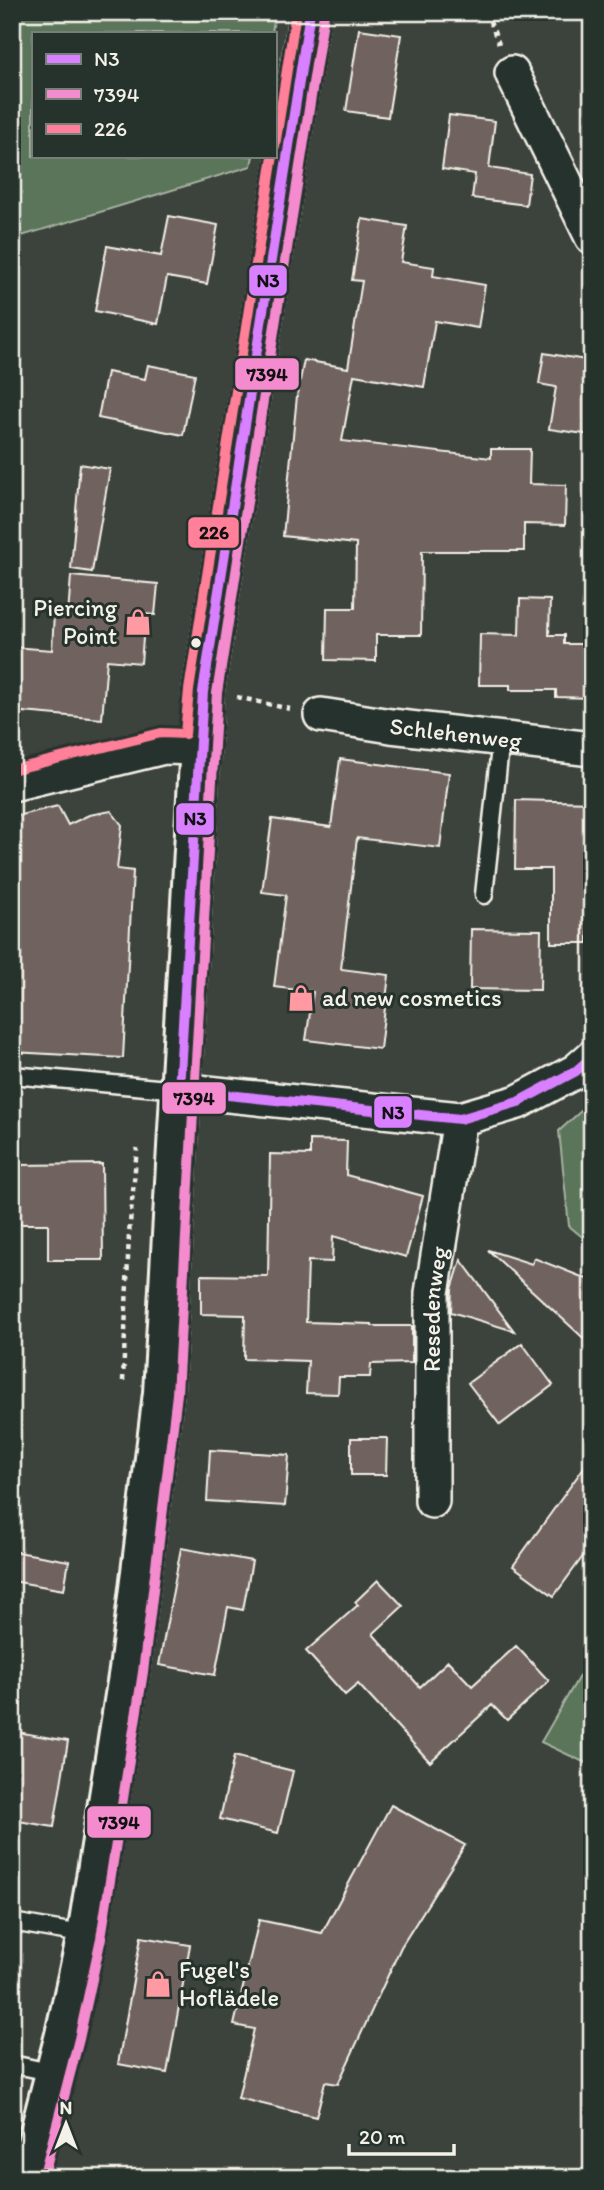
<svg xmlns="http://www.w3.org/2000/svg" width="604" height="2190" viewBox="0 0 604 2190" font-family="Itim,sans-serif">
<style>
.green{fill:#5a755a;stroke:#a7b3a1;stroke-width:2}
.building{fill:#70645f;stroke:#f4f1e8;stroke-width:2}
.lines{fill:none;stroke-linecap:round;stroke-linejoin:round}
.service-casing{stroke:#f4f1e8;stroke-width:21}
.minor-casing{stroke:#f4f1e8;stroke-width:38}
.primary-casing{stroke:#f4f1e8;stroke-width:44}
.path{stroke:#f4f1e8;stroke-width:4.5;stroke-dasharray:5 5;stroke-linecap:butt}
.service{stroke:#26332d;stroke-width:16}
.minor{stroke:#26332d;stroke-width:33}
.primary{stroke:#26332d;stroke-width:38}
.bus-1-casing{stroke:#26332d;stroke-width:16}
.bus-2-casing{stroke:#26332d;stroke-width:16}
.bus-3-casing{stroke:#26332d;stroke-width:16}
.bus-1{stroke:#d880ff;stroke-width:10}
.bus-2{stroke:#f38bce;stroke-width:10}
.bus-3{stroke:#ff8098;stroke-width:10}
.bus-dot{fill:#f4f1e8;stroke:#26332d;stroke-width:2.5}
.labels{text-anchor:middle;stroke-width:6;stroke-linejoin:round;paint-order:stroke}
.poi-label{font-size:24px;fill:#f4f1e8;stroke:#26332d;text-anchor:start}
.street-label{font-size:24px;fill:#f4f1e8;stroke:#26332d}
.line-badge{stroke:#26332d;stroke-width:2.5}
.pale-badge-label{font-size:19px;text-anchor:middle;font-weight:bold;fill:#111}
</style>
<rect width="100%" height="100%" fill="#3c423c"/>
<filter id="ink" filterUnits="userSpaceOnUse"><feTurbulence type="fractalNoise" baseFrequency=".0143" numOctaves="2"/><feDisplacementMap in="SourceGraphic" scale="14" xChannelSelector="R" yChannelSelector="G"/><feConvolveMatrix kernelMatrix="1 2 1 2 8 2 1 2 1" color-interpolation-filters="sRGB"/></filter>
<g filter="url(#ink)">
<path class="green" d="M 12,12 L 275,12 L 272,33 L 33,33 L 33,156 L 253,156 L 251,166 L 12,239 Z
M 592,1101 L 592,1245 L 569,1226 L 559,1131 Z
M 592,1654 L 592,1766 L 541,1742 Z"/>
<path class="building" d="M 359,29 L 401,35 L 388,117 L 346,111 Z
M 449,115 L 495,121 L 489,168 L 530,174 L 526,205 L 472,198 L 475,174 L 442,169 Z
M 169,216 L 218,225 L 207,284 L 167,277 L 158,324 L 95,311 L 107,246 L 161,256 Z
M 362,219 L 407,226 L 401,262 L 434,267 L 433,276 L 485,285 L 478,328 L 435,321 L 424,387 L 354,375 L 342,441 L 491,458 L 491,449 L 530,449 L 529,484 L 566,485 L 565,525 L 524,524 L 524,551 L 422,551 L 421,635 L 376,635 L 376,661 L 326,660 L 327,608 L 355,608 L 356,544 L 283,536 L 297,396 L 304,360 L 348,368 L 362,281 L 352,280 Z
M 544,353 L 592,361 L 592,435 L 549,429 L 556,387 L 539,384 Z
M 148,365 L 195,374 L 183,435 L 98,418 L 107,372 L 145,379 Z
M 80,464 L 110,469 L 92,572 L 71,569 Z
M 71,576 L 158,584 L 155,615 L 145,614 L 141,663 L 107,660 L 102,719 L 12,711 L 12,647 L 52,650 L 54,613 L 68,614 Z
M 520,599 L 550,600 L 549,635 L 564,635 L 564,644 L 592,644 L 592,698 L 556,697 L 556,690 L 510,690 L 510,685 L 479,685 L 480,634 L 519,635 Z
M 340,759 L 449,773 L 440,848 L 357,838 L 341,969 L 389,975 L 380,1049 L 306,1040 L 313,992 L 274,987 L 286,895 L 262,892 L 272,819 L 331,827 Z
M 516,800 L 592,802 L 592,870 L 588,870 L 588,943 L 551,943 L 551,869 L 515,869 Z
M 58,806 L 68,825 L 89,815 L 111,811 L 122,825 L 117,869 L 133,871 L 123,1058 L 12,1052 L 12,817 Z
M 471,929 L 541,930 L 540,990 L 470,989 Z
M 310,1140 L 347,1141 L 346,1175 L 423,1196 L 406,1257 L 333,1236 L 332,1262 L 308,1261 L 306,1322 L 372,1324 L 372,1326 L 412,1326 L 412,1363 L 371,1364 L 370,1377 L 339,1377 L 338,1394 L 306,1393 L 308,1361 L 244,1359 L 245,1315 L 201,1314 L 201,1275 L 268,1276 L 270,1154 L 310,1155 Z
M 102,1164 L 103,1260 L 48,1260 L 48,1224 L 17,1224 L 17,1165 Z
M 488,1250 L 532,1264 L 534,1258 L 592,1281 L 592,1346 Z
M 461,1260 L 514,1331 L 451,1312 L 452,1289 Z
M 522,1343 L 553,1385 L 500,1425 L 468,1383 Z
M 351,1438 L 387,1438 L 386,1475 L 351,1475 Z
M 210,1450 L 289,1455 L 285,1506 L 207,1501 Z
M 592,1456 L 592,1544 L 554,1596 L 513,1566 Z
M 181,1548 L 252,1561 L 243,1610 L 228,1607 L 215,1675 L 159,1665 Z
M 12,1551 L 69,1561 L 64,1590 L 12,1581 Z
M 378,1580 L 403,1606 L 373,1634 L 420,1687 L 448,1661 L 472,1686 L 516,1646 L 549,1681 L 507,1720 L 492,1705 L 430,1762 L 358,1684 L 345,1695 L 306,1651 L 358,1605 L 355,1602 Z
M 12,1731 L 68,1741 L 54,1827 L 12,1820 Z
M 234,1756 L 293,1771 L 278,1833 L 220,1819 Z
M 391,1805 L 465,1845 L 401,1947 L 338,2084 L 325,2082 L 316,2117 L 238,2098 L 254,2029 L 234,2025 L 259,1920 L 322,1933 Z
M 141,1937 L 190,1945 L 167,2073 L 118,2064 Z"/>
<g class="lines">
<defs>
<path id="service" d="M 484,895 L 501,738
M 12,1075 L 179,1090
M 12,1922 L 87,1935
M 12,2064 L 54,2073"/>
<g id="minor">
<path d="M 512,73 L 592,237"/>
<path id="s1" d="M 321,715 L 391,726 L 592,749"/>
<path d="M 12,784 L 164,747 L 198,748"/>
<path d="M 179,1090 L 460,1119 L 518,1102 L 576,1071 L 592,1057"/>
<path id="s2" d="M 432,1501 L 432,1293 L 460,1119"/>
</g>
<path id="primary" d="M 28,2178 L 65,2035 L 87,1935 L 129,1670 L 163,1393 L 203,692 L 310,12"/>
</defs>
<use href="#service" class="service-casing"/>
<use href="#minor" class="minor-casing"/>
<use href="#primary" class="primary-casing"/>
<path class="path" d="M 486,12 L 499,44
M 237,697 L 290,709
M 123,1381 L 129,1234 L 137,1148"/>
<use href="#service" class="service"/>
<use href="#minor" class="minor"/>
<use href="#primary" class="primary"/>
<defs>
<path id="bus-1" d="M 179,1090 L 203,692 L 310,12
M 179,1090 L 460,1119 L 518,1102 L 576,1071 L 592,1057"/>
<path id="bus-2" d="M 43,2178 L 79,2039 L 101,1938 L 143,1672 L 177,1394 L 217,693 L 324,14"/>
<path id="bus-3" d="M 275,146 L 296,12
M 12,770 L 161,733 L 185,734 L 189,690 L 273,156"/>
</defs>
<use href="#bus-1" class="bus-1-casing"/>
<use href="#bus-2" class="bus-2-casing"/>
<use href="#bus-3" class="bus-3-casing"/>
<use href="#bus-1" class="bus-1"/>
<use href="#bus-2" class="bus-2"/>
<use href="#bus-3" class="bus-3"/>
</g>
</g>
<defs>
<symbol id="shop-bare" viewBox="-9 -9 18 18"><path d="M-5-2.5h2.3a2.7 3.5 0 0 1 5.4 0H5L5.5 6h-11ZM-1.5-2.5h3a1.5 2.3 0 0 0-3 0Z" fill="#ff9aa2" stroke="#26332d" stroke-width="2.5" paint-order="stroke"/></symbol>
</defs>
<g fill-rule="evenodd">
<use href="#shop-bare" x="119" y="603" width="38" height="38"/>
<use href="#shop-bare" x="282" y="979" width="38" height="38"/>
<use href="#shop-bare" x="139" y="1965" width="38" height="38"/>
</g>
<circle class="bus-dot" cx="196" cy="643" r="6"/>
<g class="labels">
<g class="poi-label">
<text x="117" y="616" text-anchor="end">Piercing<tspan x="117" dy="28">Point</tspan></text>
<text x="322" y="1006">ad new cosmetics</text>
<text x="179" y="1978">Fugel's<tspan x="179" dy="28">Hoflädele</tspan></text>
</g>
<g class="street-label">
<text dy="8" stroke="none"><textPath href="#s1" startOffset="136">Schlehenweg</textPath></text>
<text dy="8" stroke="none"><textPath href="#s2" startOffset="192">Resedenweg</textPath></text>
</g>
</g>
<g class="line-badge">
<rect x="248" y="264" width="40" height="33" rx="7" fill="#d880ff"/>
<rect x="234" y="357" width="66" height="34" rx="7" fill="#f38bce"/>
<rect x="187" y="516" width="53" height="33" rx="7" fill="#ff8098"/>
<rect x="175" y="802" width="40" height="34" rx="7" fill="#d880ff"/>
<rect x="161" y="1081" width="66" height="34" rx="7" fill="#f38bce"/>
<rect x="373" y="1095" width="40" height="34" rx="7" fill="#d880ff"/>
<rect x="86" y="1805" width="66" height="34" rx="7" fill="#f38bce"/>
</g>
<g class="pale-badge-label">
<text x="268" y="287">N3</text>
<text x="267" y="381">7394</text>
<text x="214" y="539">226</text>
<text x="195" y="825">N3</text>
<text x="194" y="1105">7394</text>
<text x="393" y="1119">N3</text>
<text x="119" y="1829">7394</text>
</g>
<rect width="604" height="2190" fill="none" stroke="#26332d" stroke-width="42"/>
<rect x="21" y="21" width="562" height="2148" fill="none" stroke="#f4f1e8" stroke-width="2.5" filter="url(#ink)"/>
<rect x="32" y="32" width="245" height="126" fill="#26332d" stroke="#787f78" stroke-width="2"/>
<rect x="46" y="54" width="35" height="10" fill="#d880ff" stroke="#787f78" stroke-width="2"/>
<text x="94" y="66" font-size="21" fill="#f4f1e8">N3</text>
<rect x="46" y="89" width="35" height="10" fill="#f38bce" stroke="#787f78" stroke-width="2"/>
<text x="94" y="102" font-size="21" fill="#f4f1e8">7394</text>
<rect x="46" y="124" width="35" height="10" fill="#ff8098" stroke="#787f78" stroke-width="2"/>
<text x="94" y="136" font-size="21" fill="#f4f1e8">226</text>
<g transform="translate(66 2124)" stroke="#26332d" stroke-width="5" paint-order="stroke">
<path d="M0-5L12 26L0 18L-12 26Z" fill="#f4f1e8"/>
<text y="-10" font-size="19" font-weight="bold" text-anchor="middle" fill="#f4f1e8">N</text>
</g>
<path d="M349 2144v10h105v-10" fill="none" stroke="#f4f1e8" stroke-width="3.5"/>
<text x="359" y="2144" font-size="21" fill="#f4f1e8" stroke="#26332d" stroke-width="5" paint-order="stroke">20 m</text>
</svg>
